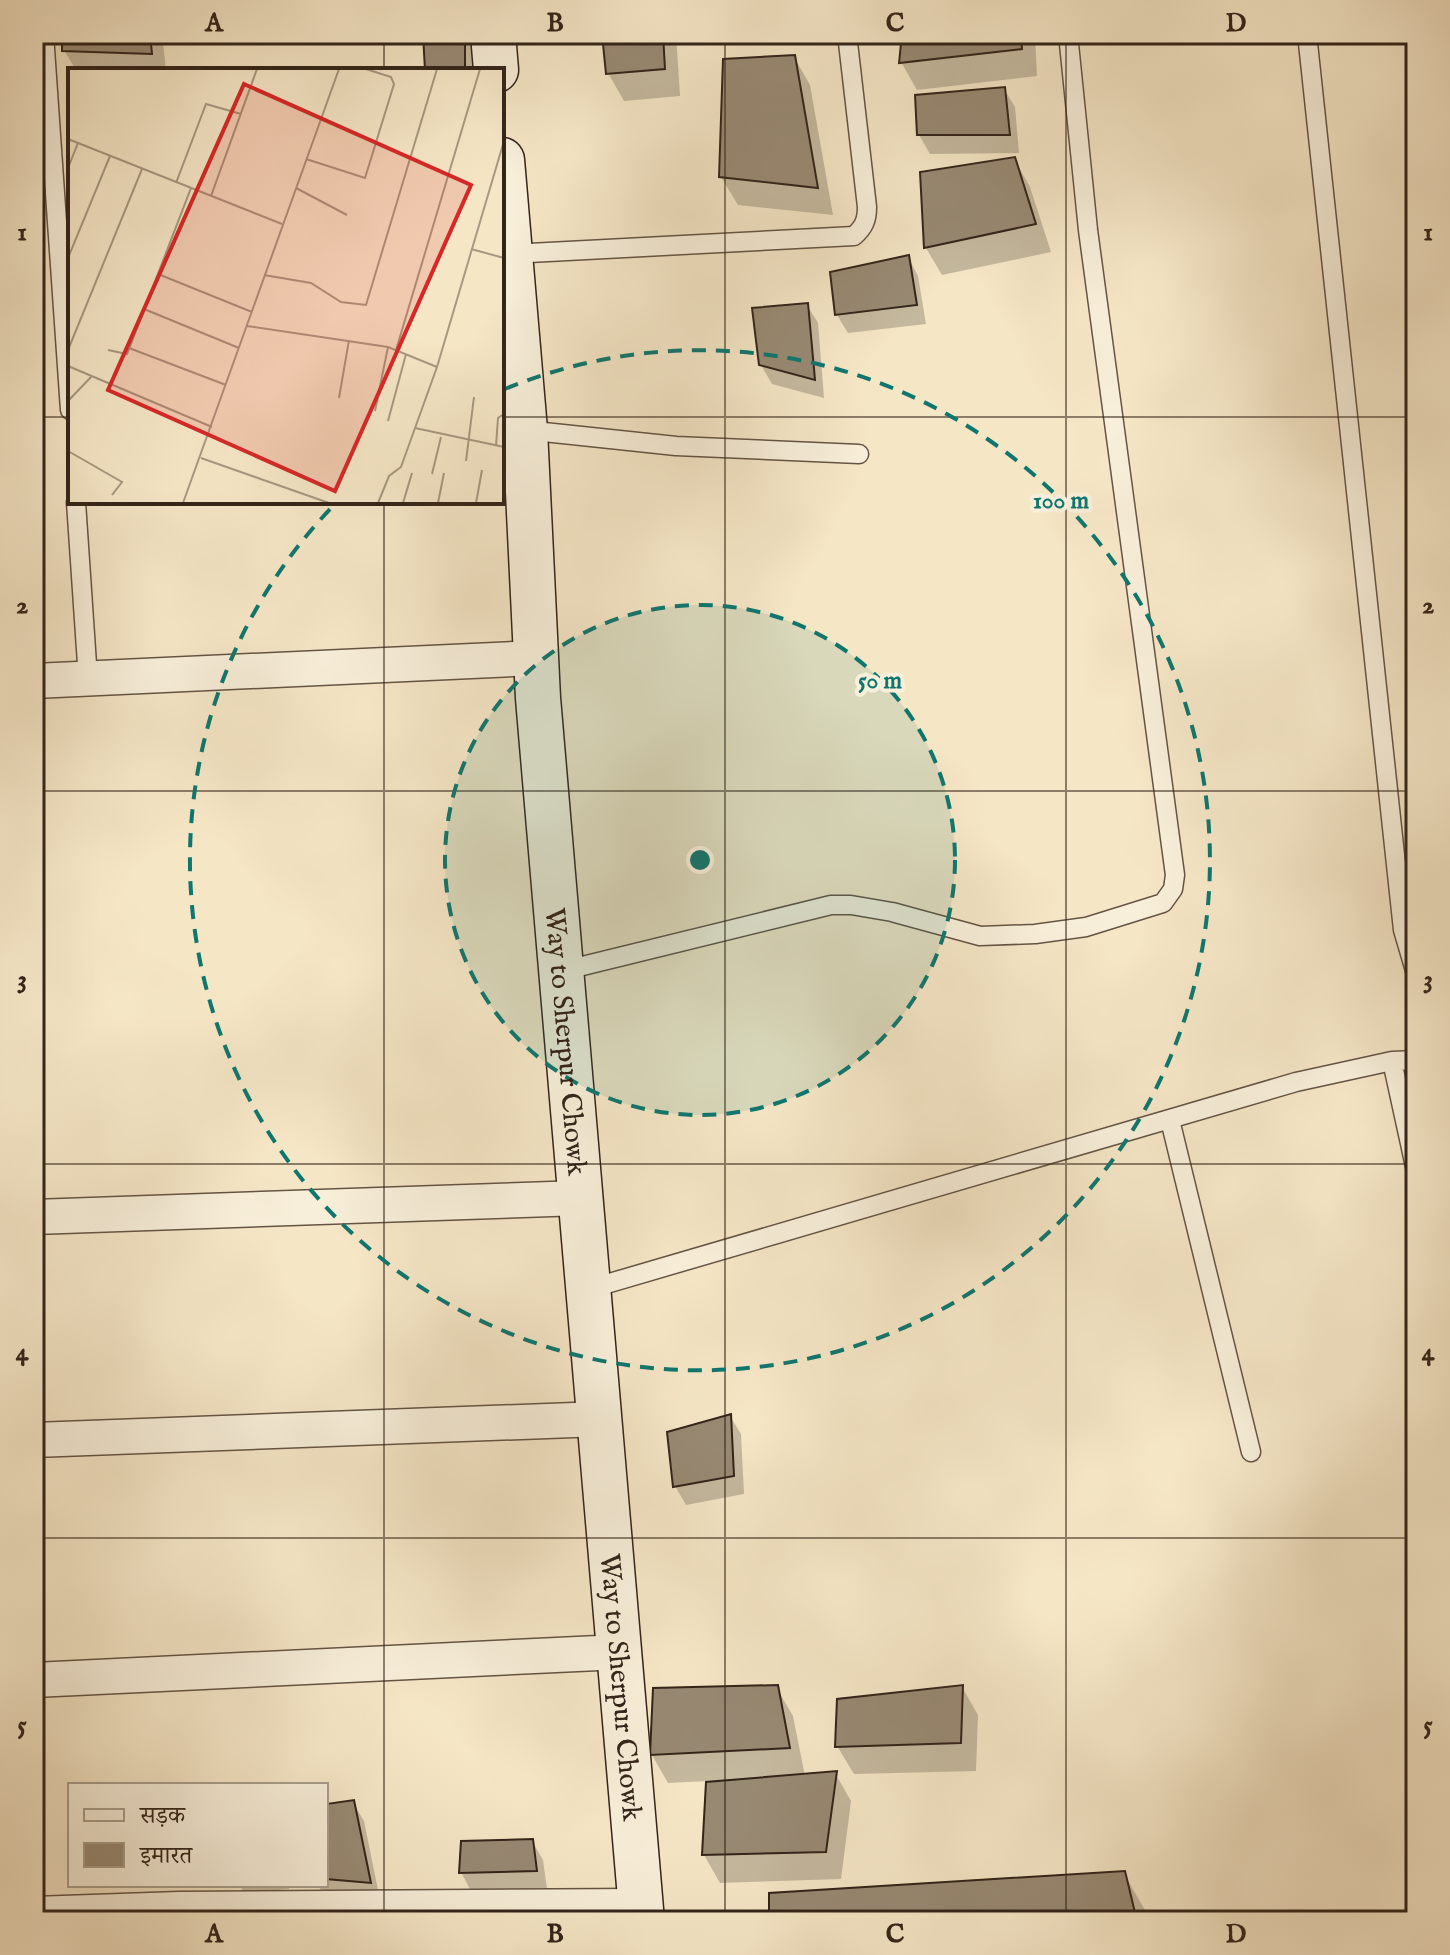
<svg xmlns="http://www.w3.org/2000/svg" width="1450" height="1955" viewBox="0 0 1450 1955" font-family="'IM FELL English','Noto Serif Devanagari',serif">
<style>
.shadow{fill:#0003}
.building{fill:#988973;stroke:#33241a;stroke-width:2}
.lines{fill:none;stroke-linecap:round;stroke-linejoin:round}
.lane-casing{stroke:#645445;stroke-width:21}
.street-casing{stroke:#645445;stroke-width:37}
.secondary-casing{stroke:#33241a;stroke-width:47}
.lane{stroke:#f8efda;stroke-width:18}
.street{stroke:#f8efda;stroke-width:34}
.secondary{stroke:#f8efda;stroke-width:44}
.grid{fill:none;stroke:#33241a;stroke-width:2;stroke-opacity:0.55}
.ring{fill:none;stroke:#0f766e;stroke-width:4;stroke-dasharray:14 10}
.labels{text-anchor:middle;stroke-width:8;stroke-linejoin:round;paint-order:stroke}
.street-label{font-size:28px;fill:#33241a;stroke:#f8efda}
.inset-road{fill:none;stroke:#a79881;stroke-width:2}
.view{fill:#d62828;fill-opacity:0.15;stroke:#d62828;stroke-width:4}
.inset-edge{fill:none;stroke:#33241a;stroke-width:4}
.centre{fill:#0f766e;stroke:#f8efda;stroke-width:4}
.ring-label{font-size:24px;text-anchor:middle;font-weight:bold;fill:#0f766e;stroke:#f8efda;stroke-width:8;stroke-linejoin:round;paint-order:stroke}
.neatline{fill:none;stroke:#33241a;stroke-width:3}
.grid-label{font-size:26px;text-anchor:middle;font-weight:bold;fill:#33241a}
</style>
<rect width="100%" height="100%" fill="#f5e6c6"/>
<filter id="stains"><feTurbulence type="fractalNoise" baseFrequency=".0025" numOctaves="4"/><feColorMatrix values="0 0 0 0 .2 0 0 0 0 .09 0 0 0 0 .02 0 0 0 .5 -.17"/></filter>
<radialGradient id="worn" r=".72"><stop offset=".6" stop-color="#630" stop-opacity="0"/><stop offset="1" stop-color="#630" stop-opacity=".3"/></radialGradient>
<path class="shadow" d="M 64,34 L 162,34 L 166,70 L 76,70 L 64,50 Z
M 425,34 L 481,34 L 480,70 L 427,70 Z
M 604,34 L 676,34 L 680,96 L 624,101 L 608,73 Z
M 904,34 L 1035,34 L 1037,76 L 917,90 L 901,62 Z
M 794,57 L 810,85 L 833,215 L 738,205 L 721,177 Z
M 1004,89 L 1015,107 L 1019,153 L 930,154 L 919,135 Z
M 1014,159 L 1030,187 L 1051,252 L 942,275 L 926,248 L 922,173 Z
M 34,222 L 38,229 L 42,310 L 34,311 Z
M 908,257 L 918,276 L 926,324 L 848,333 L 837,315 L 832,274 Z
M 807,305 L 818,323 L 824,398 L 772,384 L 761,365 Z
M 730,1416 L 741,1434 L 744,1494 L 686,1505 L 675,1486 Z
M 776,1687 L 793,1716 L 805,1776 L 835,1773 L 851,1801 L 841,1879 L 720,1883 L 704,1855 L 708,1781 L 668,1783 L 652,1755 Z
M 962,1687 L 978,1715 L 976,1771 L 854,1774 L 837,1746 Z
M 353,1803 L 364,1821 L 380,1900 L 324,1896 L 318,1885 L 326,1885 L 326,1806 Z
M 532,1841 L 543,1860 L 547,1889 L 471,1891 L 461,1872 Z
M 1124,1874 L 1145,1910 L 1148,1921 L 771,1921 Z
M 240,1885 L 288,1885 L 289,1889 L 244,1893 Z"/>
<path class="building" d="M 62,34 L 150,34 L 152,54 L 62,51 Z
M 423,34 L 465,34 L 465,70 L 425,70 Z
M 602,34 L 663,34 L 665,69 L 606,74 Z
M 902,34 L 1021,34 L 1022,49 L 899,63 Z
M 795,55 L 818,188 L 719,177 L 723,59 Z
M 1005,87 L 1010,135 L 917,135 L 915,95 Z
M 1015,157 L 1036,224 L 924,248 L 920,172 Z
M 909,255 L 917,305 L 835,315 L 830,272 Z
M 808,303 L 815,380 L 759,365 L 752,308 Z
M 731,1414 L 734,1476 L 673,1487 L 667,1432 Z
M 778,1685 L 790,1748 L 650,1755 L 653,1688 Z
M 963,1685 L 961,1743 L 835,1747 L 837,1699 Z
M 837,1771 L 826,1852 L 702,1855 L 706,1782 Z
M 354,1800 L 371,1883 L 326,1879 L 326,1804 Z
M 533,1839 L 537,1871 L 459,1873 L 461,1841 Z
M 1125,1871 L 1137,1921 L 769,1921 L 769,1893 Z"/>
<g class="lines">
<defs>
<path id="lane" d="M 44,34 L 70,410
M 1307,34 L 1403,930 L 1416,974
M 510,254 L 854,236 C 864,227 867,220 867,207 L 847,34
M 525,430 L 676,446 L 859,454
M 76,502 L 88,679
M 562,971 L 831,905 L 851,905 L 892,912 L 980,936 L 1035,934 L 1086,927 L 1163,903 L 1173,889 L 1175,875 L 1088,230 L 1068,34
M 1392,1061 L 1416,1171
M 1170,1120 L 1251,1452
M 589,1289 L 1296,1082 L 1392,1061 L 1416,1060"/>
<path id="street" d="M 34,681 L 536,658
M 34,1217 L 581,1198
M 34,1440 L 600,1419
M 34,1680 L 620,1652
M 34,1914 L 179,1909 L 641,1906"/>
<g id="secondary">
<path d="M 493,34 L 496,70"/>
<path id="s1" d="M 502,160 L 525,430 L 538,698 L 642,1921"/>
</g>
</defs>
<use href="#lane" class="lane-casing"/>
<use href="#street" class="street-casing"/>
<use href="#secondary" class="secondary-casing"/>
<use href="#lane" class="lane"/>
<use href="#street" class="street"/>
<use href="#secondary" class="secondary"/>
</g>
<path class="grid" d="M 384,34 L 384,70M 725,34 L 725,1921M 1066,34 L 1066,1921M 34,417 L 70,417M 502,417 L 1416,417M 384,502 L 384,1921M 34,791 L 1416,791M 34,1164 L 1416,1164M 34,1538 L 1416,1538"/>
<circle cx="700" cy="860" r="255" fill="#0f766e" fill-opacity=".12"/>
<g class="ring">
<circle cx="700" cy="860" r="255"/>
<path d="M505 389A510 510 0 1 1 336 503"/>
</g>
<g class="labels">
<g class="street-label">
<text dy="10" stroke="none"><textPath href="#s1" startOffset="884">Way to Sherpur Chowk</textPath></text>
<text dy="10" stroke="none"><textPath href="#s1" startOffset="1532">Way to Sherpur Chowk</textPath></text>
</g>
</g>
<g transform="translate(68 68)">
<rect width="436" height="436" fill="#f5e6c6"/>
<path class="inset-road" d="M 0,71 L 214,156M 238,91 L 297,110 L 326,16 L 323,9 L 298,1M 0,100 L 10,75M 108,115 L 138,36 L 173,46M 228,120 L 279,147M 143,128 L 189,1M 403,181 L 436,190M 0,190 L 42,88M 90,206 L 184,244M 196,207 L 243,215 L 273,234 L 298,237 L 369,1M 76,241 L 171,280M 179,258 L 320,279 L 369,299M 61,280 L 158,317M 0,282 L 74,101M 40,282 L 59,286 L 123,120M 328,282 L 412,1M 0,298 L 144,359M 271,330 L 281,272M 0,333 L 24,308M 307,343 L 320,279M 320,353 L 338,286M 347,360 L 436,379M 428,378 L 430,350 L 436,346M 0,383 L 54,414 L 44,427M 133,390 L 261,435M 398,393 L 406,329M 364,406 L 373,369M 115,435 L 271,1M 310,435 L 321,408 L 333,399 L 369,299 L 436,73M 335,435 L 344,405M 370,435 L 376,405M 408,435 L 414,402"/>
<path class="view" d="M 176,16 L 403,117 L 267,423 L 40,322 Z"/>
<rect width="436" height="436" class="inset-edge"/>
</g>
<circle cx="700" cy="860" r="12" class="centre"/>
<g class="ring-label">
<text x="1061" y="508">100 m</text>
<text x="880" y="688">50 m</text>
</g>
<rect width="1450" height="1955" fill="none" stroke="#f5e6c6" stroke-width="88"/>
<rect x="68" y="1783" width="260" height="104" fill="#f8efda" stroke="#a99e8d" stroke-width="2"/>
<rect x="84" y="1809" width="40" height="12" fill="#f8efda" stroke="#a99e8d" stroke-width="2"/>
<text x="140" y="1823" font-size="24" fill="#33241a">सड़क</text>
<rect x="84" y="1843" width="40" height="24" fill="#988973" stroke="#a99e8d" stroke-width="2"/>
<text x="140" y="1863" font-size="24" fill="#33241a">इमारत</text>
<rect x="44" y="44" width="1362" height="1867" class="neatline"/>
<g class="grid-label">
<text x="214" y="31">A</text>
<text x="555" y="31">B</text>
<text x="895" y="31">C</text>
<text x="1236" y="31">D</text>
<text x="22" y="240">1</text>
<text x="1428" y="240">1</text>
<text x="22" y="613">2</text>
<text x="1428" y="613">2</text>
<text x="22" y="987">3</text>
<text x="1428" y="987">3</text>
<text x="22" y="1360">4</text>
<text x="1428" y="1360">4</text>
<text x="22" y="1733">5</text>
<text x="1428" y="1733">5</text>
<text x="214" y="1942">A</text>
<text x="555" y="1942">B</text>
<text x="895" y="1942">C</text>
<text x="1236" y="1942">D</text>
</g>
<rect width="100%" height="100%" filter="url(#stains)"/>
<rect width="100%" height="100%" fill="url(#worn)"/>
</svg>
